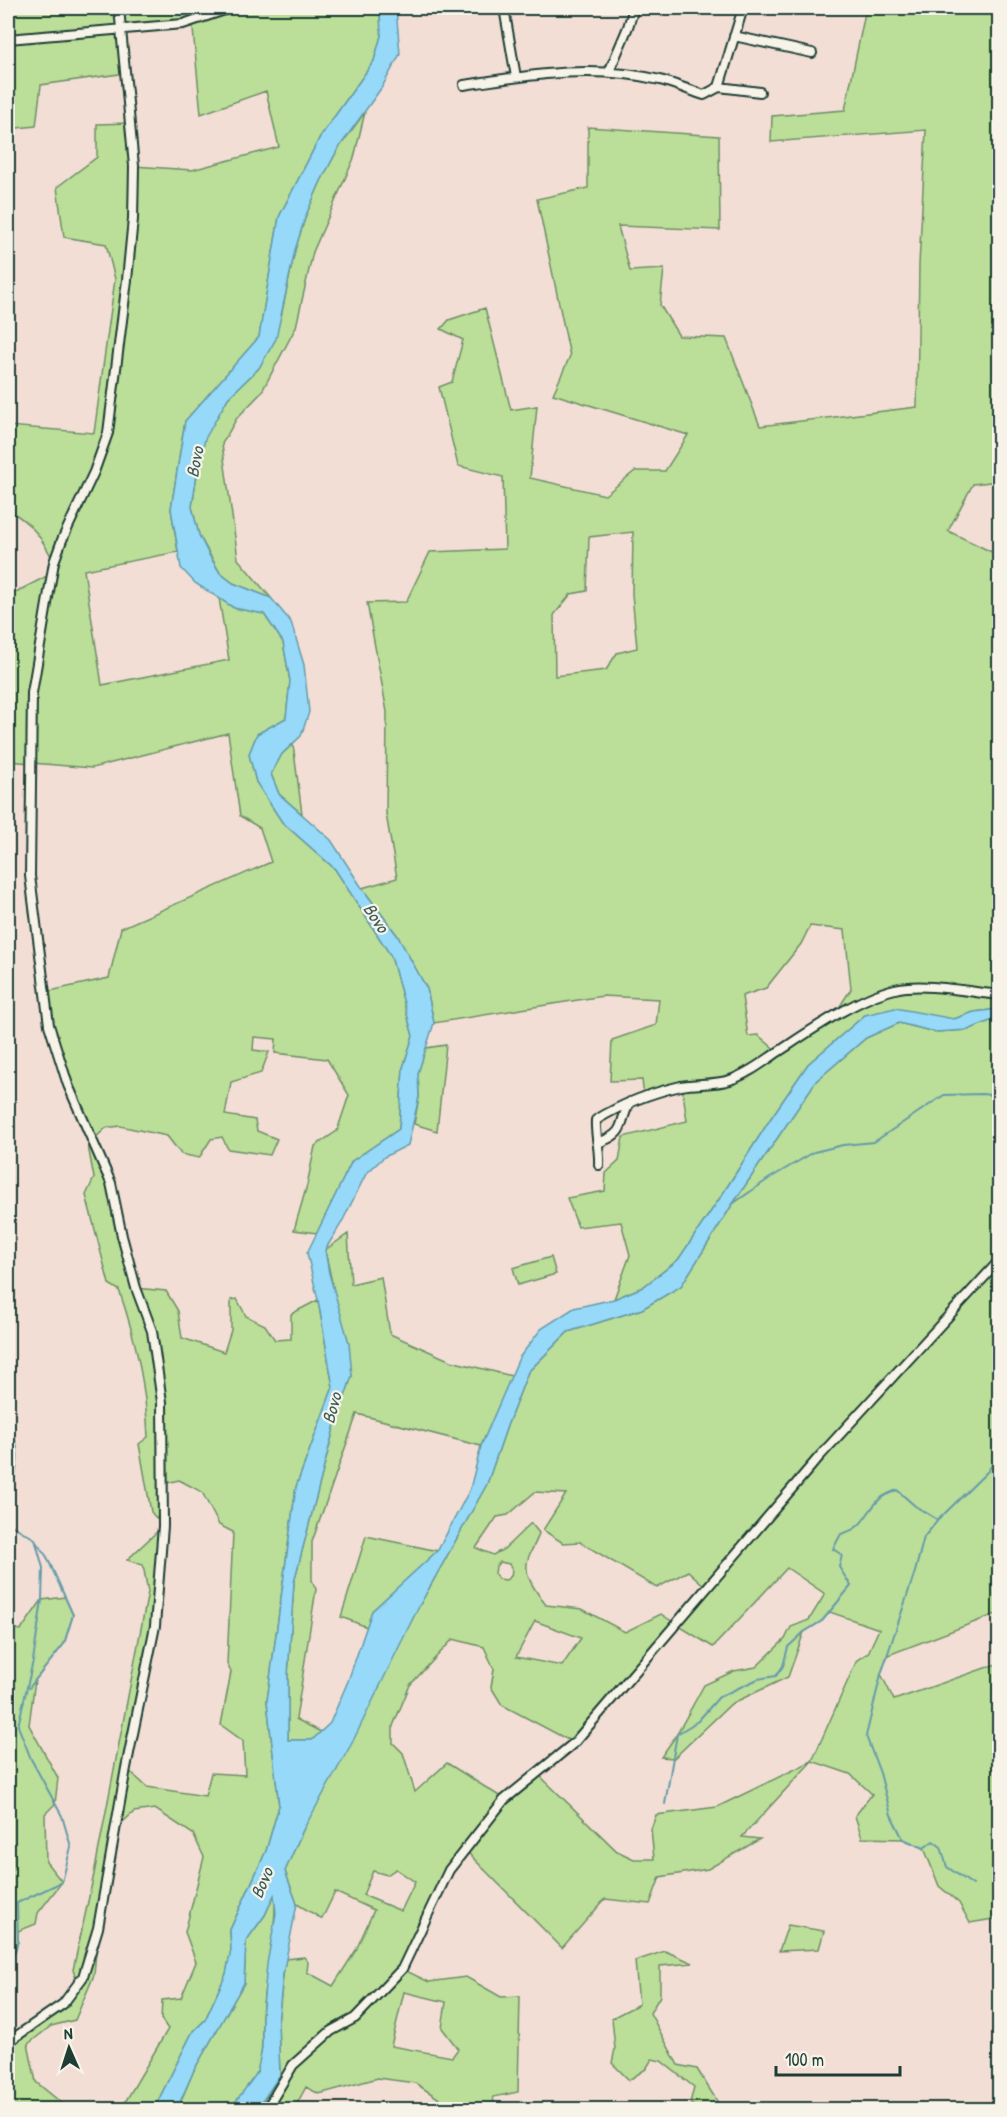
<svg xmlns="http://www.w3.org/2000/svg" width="1007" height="2117" viewBox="0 0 1007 2117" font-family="'Patrick Hand',sans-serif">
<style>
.green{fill:#bbde98;stroke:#6d8e66;stroke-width:1.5;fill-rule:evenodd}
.water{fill:#96d9f8;stroke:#669baa;stroke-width:1.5}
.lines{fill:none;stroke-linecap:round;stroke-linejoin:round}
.stream{stroke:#669baa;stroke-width:2}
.minor-casing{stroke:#1f3d34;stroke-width:12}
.minor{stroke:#f7f3e8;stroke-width:8}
.labels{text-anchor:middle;stroke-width:4.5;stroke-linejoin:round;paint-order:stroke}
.water-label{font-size:18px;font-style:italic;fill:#375c5b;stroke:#f7f3e8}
</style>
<rect width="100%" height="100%" fill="#f3ded5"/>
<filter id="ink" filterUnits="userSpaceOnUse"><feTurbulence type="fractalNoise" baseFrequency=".0167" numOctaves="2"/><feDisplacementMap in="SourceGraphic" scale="12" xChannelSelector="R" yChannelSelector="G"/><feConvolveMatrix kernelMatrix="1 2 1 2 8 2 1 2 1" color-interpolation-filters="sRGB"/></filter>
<g filter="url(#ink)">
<path class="green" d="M 8,8 L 380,8 L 381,36 L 374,61 L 320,137 L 279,217 L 259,337 L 185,421 L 171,509 L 178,552 L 84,570 L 102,685 L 229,660 L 219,598 L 234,608 L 264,614 L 283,642 L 290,681 L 286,718 L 257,734 L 249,754 L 256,782 L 282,822 L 335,869 L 391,956 L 413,1036 L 403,1068 L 399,1129 L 352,1161 L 317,1233 L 294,1230 L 307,1185 L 315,1146 L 337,1131 L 349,1095 L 327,1059 L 275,1053 L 276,1039 L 254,1037 L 253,1050 L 269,1052 L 261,1073 L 231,1082 L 225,1115 L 255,1120 L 257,1131 L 277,1139 L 270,1155 L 228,1149 L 222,1137 L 211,1139 L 199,1158 L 181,1154 L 167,1136 L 120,1126 L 106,1128 L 93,1140 L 111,1183 L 122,1236 L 136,1288 L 166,1291 L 178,1311 L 182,1338 L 224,1352 L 231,1330 L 231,1300 L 237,1299 L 246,1316 L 265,1325 L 275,1340 L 291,1339 L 291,1314 L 318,1300 L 333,1387 L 296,1487 L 267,1701 L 279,1806 L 266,1851 L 230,1930 L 231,1950 L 226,1974 L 205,2020 L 192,2033 L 154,2109 L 121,2109 L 168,2029 L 161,2019 L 162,2000 L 181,1998 L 196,1962 L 185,1932 L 204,1857 L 193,1834 L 155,1809 L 134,1812 L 116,1828 L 98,1928 L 94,1975 L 75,2020 L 51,2026 L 28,2044 L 36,2082 L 69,2109 L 8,2109 L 8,2042 L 63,2004 L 78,1984 L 73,1970 L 94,1874 L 148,1592 L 143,1565 L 127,1560 L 163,1526 L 151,1512 L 139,1444 L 148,1437 C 146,1385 136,1339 119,1290 L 109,1284 L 86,1195 L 94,1178 L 88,1146 L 93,1140 L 68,1085 L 49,1025 L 45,992 L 109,978 L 121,928 L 271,862 L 260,828 L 240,816 L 228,733 L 92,768 L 8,761 L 8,596 L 51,574 L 54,562 C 42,538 31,522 8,510 L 8,426 L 94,433 L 115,279 L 106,244 L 64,237 L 57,187 L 97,157 L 97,124 L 131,123 L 134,166 L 192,170 L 279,147 L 266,91 L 201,114 L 192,19 L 121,29 L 126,73 L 41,85 L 36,126 L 8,129 ZM 179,1480 L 202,1492 L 219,1525 L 233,1532 L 227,1664 L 231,1672 L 221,1725 L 243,1741 L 245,1775 L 211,1773 L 205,1796 L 147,1787 L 126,1768 L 155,1626 L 160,1572 L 163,1484 Z
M 866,8 L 999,9 L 999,481 L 973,484 L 948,531 L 998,555 L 999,554 L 999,1009 L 974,1012 L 954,1019 L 865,1015 L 808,1064 L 771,1118 L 722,1195 L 678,1260 L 643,1287 L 614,1299 L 630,1255 L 621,1222 L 578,1227 L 567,1198 L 605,1191 L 606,1173 L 619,1161 L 623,1137 L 687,1121 L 682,1086 L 644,1097 L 642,1080 L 610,1081 L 612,1040 L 656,1025 L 659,999 L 603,996 L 434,1023 L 427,989 L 397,935 L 362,888 L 397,878 L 386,814 L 387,712 L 367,603 L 406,602 L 430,552 L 505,549 L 503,477 L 458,466 L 439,387 L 452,382 L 463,340 L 441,329 L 449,320 L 485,308 L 511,410 L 537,406 L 530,478 L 605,495 L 635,471 L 665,471 L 688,435 L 553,394 L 570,356 L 537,199 L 588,188 L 588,127 L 719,136 L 720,230 L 618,226 L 630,271 L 664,269 L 660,305 L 679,336 L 726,338 L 760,426 L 917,407 L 919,265 L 926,130 L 771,142 L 772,116 L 845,110 ZM 633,532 L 632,594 L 637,648 L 617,653 L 606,670 L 555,676 L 554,615 L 571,594 L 587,591 L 589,537 ZM 810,926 L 845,930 L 851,989 L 833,1017 L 778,1052 L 758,1035 L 748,1036 L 742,996 L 766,988 L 801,944 Z
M 365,112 L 354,158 L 313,252 L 296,327 L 261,393 L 237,418 L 222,444 L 238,559 L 271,598 L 233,583 L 220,573 L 199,535 L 192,507 L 196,480 L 204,439 L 228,398 L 259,368 L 281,317 L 295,250 L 306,215 L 321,181 L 338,149 Z
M 293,744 L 302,814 L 279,794 L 271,774 L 282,754 Z
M 990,1021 L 999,1022 L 999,1613 L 888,1655 L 881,1674 L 894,1700 L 999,1663 L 999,1918 L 970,1923 L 959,1903 L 939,1886 L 924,1848 L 903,1839 L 862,1838 L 855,1816 L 872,1794 L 850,1774 L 812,1761 L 742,1837 L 760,1839 L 708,1869 L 660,1877 L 650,1904 L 605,1899 L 562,1948 L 465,1850 L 449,1870 L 402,1969 L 429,1982 L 466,1977 L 501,1997 L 520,1996 L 518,2092 L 493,2097 L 495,2109 L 441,2109 L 441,2100 L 415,2083 L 378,2078 L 319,2094 L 306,2087 L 294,2109 L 280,2109 L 278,2106 L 276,2109 L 257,2110 L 280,2075 L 278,2023 L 285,1959 L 304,1957 L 308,1962 L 307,1972 L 333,1986 L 356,1950 L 374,1910 L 335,1892 L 322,1919 L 297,1904 L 285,1871 L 303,1830 L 417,1610 L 487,1484 L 507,1426 L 528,1372 L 568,1332 L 642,1309 L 681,1286 L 732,1205 L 816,1081 L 866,1038 L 899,1023 L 935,1032 L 968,1030 ZM 535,1492 L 566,1494 L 543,1530 L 563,1543 L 580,1542 L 657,1588 L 688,1571 L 707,1588 L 676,1624 L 661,1614 L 625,1632 L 582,1609 L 546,1605 C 536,1591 521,1574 529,1556 C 532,1548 537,1542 539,1533 L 531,1523 L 504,1549 L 493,1555 L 476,1548 L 497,1517 L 508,1515 ZM 500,1562 L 509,1564 L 512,1569 L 511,1576 L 506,1580 L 499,1579 L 495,1574 L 496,1566 ZM 787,1568 L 825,1594 L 809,1620 L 791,1627 L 785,1639 L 756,1667 L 734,1671 L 704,1685 L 677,1734 L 661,1757 L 674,1758 L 731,1704 L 788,1677 L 804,1632 L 822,1621 L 830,1612 L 879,1629 L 868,1653 L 857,1660 L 812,1761 L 717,1807 L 656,1815 L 651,1829 L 654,1859 L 634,1859 L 617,1851 L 537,1773 L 504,1799 L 447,1763 L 415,1792 L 403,1753 L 393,1743 L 393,1726 L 410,1685 L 453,1639 L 484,1647 L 494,1669 L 491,1687 L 502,1705 L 574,1743 L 676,1624 L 713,1647 ZM 535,1621 L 581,1638 L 562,1666 L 516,1657 ZM 396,1869 L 415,1882 L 401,1911 L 363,1895 L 373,1871 L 387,1875 ZM 404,1992 L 446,2002 L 442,2028 L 458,2049 L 452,2057 L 391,2046 Z
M 446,1045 L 437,1131 L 414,1124 L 419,1097 L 418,1073 L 426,1048 Z
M 348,1234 L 351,1284 L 381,1277 L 390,1334 L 451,1361 L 512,1376 L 481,1446 L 357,1414 L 312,1542 L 312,1580 L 316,1589 L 296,1719 L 321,1732 L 312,1740 L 288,1740 L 288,1676 L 294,1582 L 334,1428 L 352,1376 L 325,1250 Z
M 551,1257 L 556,1274 L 518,1285 L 513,1268 Z
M 366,1536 L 438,1551 L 372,1611 L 367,1627 L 341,1617 Z
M 65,1597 L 73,1615 L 64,1644 L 35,1680 L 29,1725 L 58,1778 L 55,1804 L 45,1814 L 46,1862 L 62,1882 L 38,1913 L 36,1924 L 18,1931 L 18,1941 L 11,1965 L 8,1966 L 8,1627 L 21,1630 L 42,1600 Z
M 275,1893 C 277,1934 264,1976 262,2017 C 261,2036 264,2054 257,2072 C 252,2085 238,2098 230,2109 L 177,2110 L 194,2070 L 244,1983 L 246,1941 L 265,1915 Z
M 788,1925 L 824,1931 L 819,1949 L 779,1951 Z
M 665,1951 L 693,1963 L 660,1966 L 660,1996 L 650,2013 L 678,2065 L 697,2069 L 722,2109 L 697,2109 L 690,2103 L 694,2087 L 661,2061 L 652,2059 L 646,2069 L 629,2080 L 612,2063 L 615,2049 L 612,2018 L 639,2004 L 635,1961 Z"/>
<path class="water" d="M 380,8 L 396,8 L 400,54 L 382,87 L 338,149 L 321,181 L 306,215 L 295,250 L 276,339 L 259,368 L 228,398 L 205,439 L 196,480 L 192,507 L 199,535 L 209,555 L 220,573 L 233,583 L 271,598 L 291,622 L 304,665 L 309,712 L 301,736 L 282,754 L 271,774 L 279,794 L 331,840 L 362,888 L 397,935 L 427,989 L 434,1023 L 418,1073 L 419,1097 L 408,1145 L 384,1157 L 366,1174 L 341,1224 L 325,1250 L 329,1273 L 349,1343 L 352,1376 L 334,1428 L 294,1582 L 288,1676 L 288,1740 L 312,1740 L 330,1723 L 348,1681 L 372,1611 L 438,1550 L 470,1489 L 481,1446 L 519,1358 L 541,1329 L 574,1308 L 614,1299 L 643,1287 L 678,1260 L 722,1195 L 771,1118 L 808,1064 L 865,1015 L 895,1008 L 954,1019 L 974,1012 L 999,1009 L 999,1022 L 990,1021 L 968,1030 L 935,1032 L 899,1023 L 866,1038 L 816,1081 L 732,1205 L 681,1286 L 642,1309 L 568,1332 L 528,1372 L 507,1426 L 487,1484 L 417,1610 L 352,1743 L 303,1830 L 285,1871 L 297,1904 L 283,1974 L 278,2023 L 280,2075 L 257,2109 L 230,2109 L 257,2073 L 262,2048 L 262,2017 L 267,1964 L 276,1913 L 274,1895 L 265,1915 L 246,1941 L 244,1983 L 194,2070 L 177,2109 L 154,2109 L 192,2033 L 205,2020 L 226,1974 L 231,1950 L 230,1930 L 266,1851 L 279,1806 L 267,1701 L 296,1487 L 333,1387 L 318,1300 L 307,1253 L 352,1161 L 399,1129 L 403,1068 L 413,1036 L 391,956 L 335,869 L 282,822 L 256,782 L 249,754 L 257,734 L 286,718 L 290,681 L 283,642 L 264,614 L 234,608 L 195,583 L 181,568 L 171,509 L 185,421 L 259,337 L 279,217 L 320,137 L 374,61 L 381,36 Z"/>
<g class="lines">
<path class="stream" d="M 731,1205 L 770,1178 L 814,1152 L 843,1145 L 874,1142 L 944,1095 L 982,1094 L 1000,1096
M 8,1422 C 20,1443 21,1470 8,1491
M 938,1520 L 924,1537 L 915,1572 L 881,1674 L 866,1736 L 880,1773 L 891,1815 L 903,1839 L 924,1848 L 933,1841 L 941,1847 L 947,1867 L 973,1885
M 8,1523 L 35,1539 L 43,1568 L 42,1600 L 33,1661 L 18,1726 L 31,1759 L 62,1816 L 71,1847 L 62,1882 L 17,1903 L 18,1941 L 11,1965 L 8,1966
M 29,1688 L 64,1644 L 73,1615 L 47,1557 L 36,1542
M 665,1804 L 677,1734 L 698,1721 L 719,1697 L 758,1679 L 776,1676 L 783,1666 L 788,1647 L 804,1632 L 822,1621 L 851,1586 L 839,1567 L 842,1555 L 833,1549 L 841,1534 C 865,1528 864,1514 880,1499 C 884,1495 891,1493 897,1490 L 915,1506 L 938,1520 L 987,1472 L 1000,1454"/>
<defs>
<path id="minor" d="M 504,8 L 516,77
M 734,36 L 812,53
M 8,39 L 183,24 L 231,8
M 609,72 L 628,27 L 634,8
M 464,85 C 530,75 594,64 660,80 C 675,84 689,90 704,95 L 719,87 L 760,92
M 719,87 L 743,8
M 598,1143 C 628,1132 617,1125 630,1102
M 599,1165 C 600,1149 595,1135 596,1120 C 622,1104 650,1093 681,1086 C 697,1083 714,1085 730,1080 C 748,1074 763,1062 778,1052 C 810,1031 857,998 895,989 C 923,982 969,992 1000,995
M 8,2042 L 63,2004 L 83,1977 L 98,1928 L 126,1768 L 155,1626 L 163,1526 L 162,1402 L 152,1331 L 136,1288 L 122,1236 L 111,1183 L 68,1085 L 49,1025 L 30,876 L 32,693 L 54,562 L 62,540 L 94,472 L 108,433 L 127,280 L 133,219 L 134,166 L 119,8
M 266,2110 L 293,2065 L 331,2031 L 355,2018 L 402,1969 L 449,1870 L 504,1800 L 574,1743 L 819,1457 L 1000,1260"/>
</defs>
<use href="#minor" class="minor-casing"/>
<use href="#minor" class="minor"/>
</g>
</g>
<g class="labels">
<g class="water-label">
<text transform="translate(195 462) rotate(-79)" y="6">Bovo</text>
<text transform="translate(376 918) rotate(56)" y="6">Bovo</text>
<text transform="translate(332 1408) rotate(-75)" y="6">Bovo</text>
<text transform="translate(262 1883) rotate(-67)" y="6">Bovo</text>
</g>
</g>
<rect width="1007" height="2117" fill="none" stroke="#f7f3e8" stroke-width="30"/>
<rect x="15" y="15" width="977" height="2087" fill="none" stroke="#1f3d34" stroke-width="2" filter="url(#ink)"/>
<g transform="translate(69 2048) rotate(357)" stroke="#f7f3e8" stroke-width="4.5" paint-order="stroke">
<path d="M0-4.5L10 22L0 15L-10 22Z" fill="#1f3d34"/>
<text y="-9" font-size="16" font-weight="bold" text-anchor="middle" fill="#1f3d34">N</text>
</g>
<path d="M776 2066v9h124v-9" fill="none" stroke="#1f3d34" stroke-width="3"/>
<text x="785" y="2066" font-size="18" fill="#1f3d34" stroke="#f7f3e8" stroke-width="4.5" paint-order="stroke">100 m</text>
</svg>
